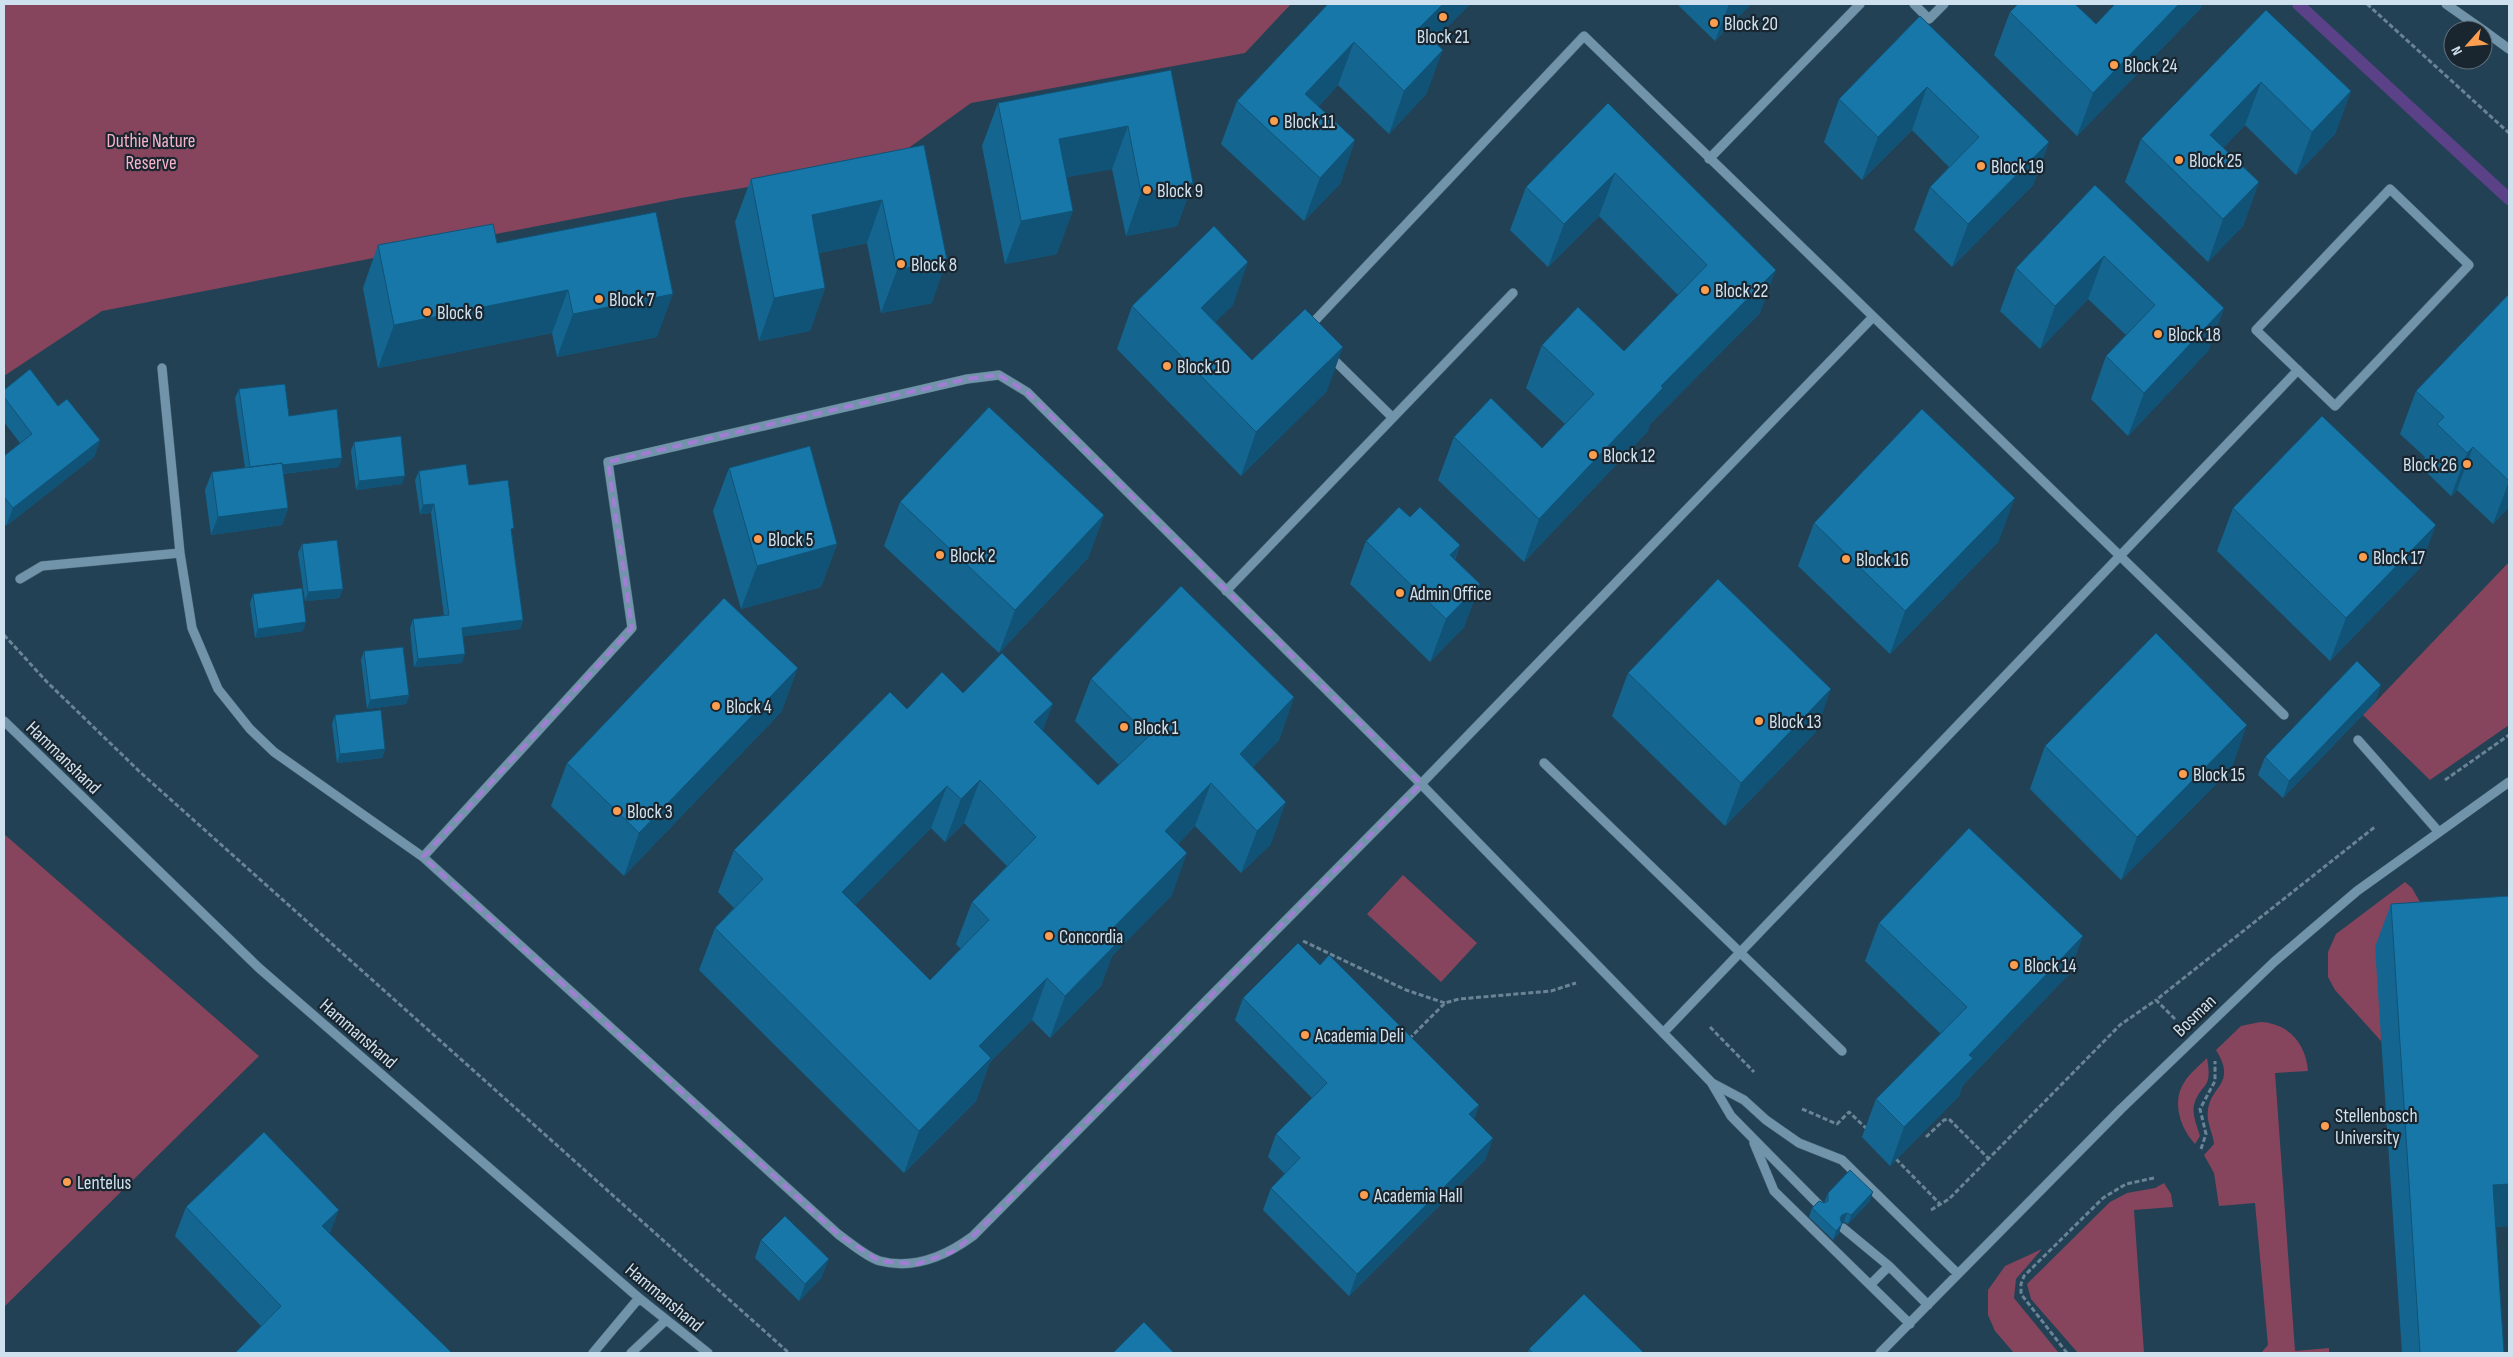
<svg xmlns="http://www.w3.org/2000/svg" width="2513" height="1357" viewBox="0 0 2513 1357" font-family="'Sofia Sans Condensed',sans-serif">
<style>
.green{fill:#86455c}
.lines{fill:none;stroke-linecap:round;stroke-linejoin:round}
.stream{stroke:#5b4288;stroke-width:12}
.minor-casing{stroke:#436070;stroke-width:10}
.path{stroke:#6a8395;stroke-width:3;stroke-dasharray:5 2.5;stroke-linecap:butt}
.minor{stroke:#7294ab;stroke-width:9}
.wall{fill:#146691;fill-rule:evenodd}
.shaded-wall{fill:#105376}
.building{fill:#1777a9;stroke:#105376;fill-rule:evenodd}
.marked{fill:none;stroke:#a17dd4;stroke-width:4;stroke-dasharray:10 6;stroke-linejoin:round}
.poi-dot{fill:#fb9e50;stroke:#192630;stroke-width:2}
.labels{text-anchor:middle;stroke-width:4.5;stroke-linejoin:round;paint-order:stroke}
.poi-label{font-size:19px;fill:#cfe1ee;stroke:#192630;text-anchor:start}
.park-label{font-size:19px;fill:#f9b3c9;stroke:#192630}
.street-label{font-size:19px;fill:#cfe1ee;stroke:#192630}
</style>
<rect width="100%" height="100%" fill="#224155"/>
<path class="green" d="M 4,4 L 1291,4 L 1245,53 L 971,103 L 885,165 L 681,198 L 102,311 L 4,376 Z
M 2509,562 L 2509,725 L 2430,780 L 2363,715 Z
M 4,834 L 259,1056 L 4,1307 Z
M 1403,875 L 1477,943 L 1441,982 L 1367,914 Z
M 2405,882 L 2412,888 L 2427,914 L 2381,1041 L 2335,990 L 2328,977 L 2328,952 L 2336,934 Z
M 2260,1022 C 2288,1023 2306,1043 2308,1071 L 2275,1073 L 2295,1351 L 2329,1348 L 2329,1353 L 2249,1353 L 2261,1353 L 2268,1345 L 2255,1203 L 2219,1206 L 2214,1173 L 2204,1155 L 2214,1144 C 2213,1133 2206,1122 2208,1110 C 2211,1085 2237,1084 2216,1050 L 2241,1026 Z
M 2207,1058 C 2213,1092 2201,1081 2194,1105 C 2192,1115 2197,1126 2200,1136 L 2195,1144 C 2180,1128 2171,1101 2185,1081 C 2190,1073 2200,1065 2207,1058 Z
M 2164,1183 L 2171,1194 L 2173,1207 L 2134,1210 L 2144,1353 L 2078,1353 L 2031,1299 L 2027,1284 L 2110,1202 L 2127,1193 L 2155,1188 Z
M 2042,1249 L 2016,1279 L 2014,1298 L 2058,1352 L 2014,1353 L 1995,1331 L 1988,1315 L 1988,1290 L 2005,1266 Z"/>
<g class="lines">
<path class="stream" d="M 2298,4 L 2509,199"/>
<defs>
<path id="minor" d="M 1914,4 L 1929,19 L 1944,4
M 2446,4 L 2483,30
M 2483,30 L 2509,49
M 1709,159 L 1860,4
M 2390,189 L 2469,265 L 2335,406 L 2256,330 Z
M 1308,328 L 1584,36 L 2284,715
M 1330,356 L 1392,417
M 162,368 L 180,553 L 192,628 L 218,689 L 250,729 L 274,752 L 423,857 L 838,1234 C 849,1242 868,1258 880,1261 C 915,1270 946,1256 973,1236 L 1421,784 L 1873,317
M 20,579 L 42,566 L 180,553
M 1226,591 L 1513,293
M 4,721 L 259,968 L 639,1298 L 708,1353
M 2358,740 L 2438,831
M 1544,763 L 1842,1051
M 423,857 L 632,628 L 608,462 L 967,379 L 999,375 L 1027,392 L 1421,784 L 1711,1082 L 1731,1116 L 1820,1206
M 1663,1033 L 2298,370
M 1712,1083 L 1744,1100 L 1766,1120 L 1799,1143 L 1842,1160 L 1958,1274
M 1754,1143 L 1774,1191 L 1910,1324
M 1843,1228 L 1889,1266 L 1928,1305
M 1870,1285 L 1889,1266
M 593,1353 L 639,1298
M 631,1353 L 666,1320
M 1880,1353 L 2121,1109 L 2274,962 L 2357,891 L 2509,782"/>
</defs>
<use href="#minor" class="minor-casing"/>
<path class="path" d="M 2367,4 L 2509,133
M 4,635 L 47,682 L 140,772 L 789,1353
M 2445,780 L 2509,735
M 1303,941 L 1406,990 L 1445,1003
M 2175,1019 L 2156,1000 L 2376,826
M 1710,1027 L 1754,1072
M 1409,1039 L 1445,1003 L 1459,999 L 1551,991 L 1576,983
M 1802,1109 L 1837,1124 L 1849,1112 L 1868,1130
M 1926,1137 L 1944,1120 L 1949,1119 L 1989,1159
M 2201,1149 L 2206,1134 L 2200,1109 L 2215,1081 L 2215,1061
M 1896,1159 L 1941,1205
M 1931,1210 L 1949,1199 L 2120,1025 L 2156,1000
M 2067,1353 L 2021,1294 L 2021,1284 L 2024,1276 L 2103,1198 L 2126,1184 L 2154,1178"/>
<use href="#minor" class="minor"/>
</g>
<path class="wall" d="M 1328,4 L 1470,4 L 1433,41 L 1427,93 L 1389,134 L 1338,85 L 1318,107 L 1355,140 L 1340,184 L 1304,221 L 1221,144 L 1237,101 Z
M 1677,4 L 1751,4 L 1715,41 Z
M 2201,8 L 2077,136 L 1994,55 L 2010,12 L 2096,24 Z
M 2266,10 L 2351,91 L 2335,134 L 2296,175 L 2245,125 L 2223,148 L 2259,182 L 2243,226 L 2208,262 L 2125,182 L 2141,139 Z
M 1920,16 L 2049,142 L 2033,185 L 1952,267 L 1914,230 L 1930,187 L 1949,167 L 1912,130 L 1862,180 L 1824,142 L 1839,99 Z
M 1171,70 L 1193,183 L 1177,226 L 1126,236 L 1112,169 L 1066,177 L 1057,254 L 1005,264 L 982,146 L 998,103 Z
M 1608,103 L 1760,313 L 1650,424 L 1648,431 L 1524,562 L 1438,480 L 1454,437 L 1542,448 L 1565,424 L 1526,388 L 1542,345 L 1624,351 L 1678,295 L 1599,216 L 1548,267 L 1510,230 L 1526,187 Z
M 924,145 L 932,303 L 881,313 L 867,243 L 819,253 L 825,288 L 810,331 L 759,341 L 735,222 L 751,179 Z
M 2095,185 L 2224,308 L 2208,351 L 2128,436 L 2091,399 L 2106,356 L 2126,335 L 2088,299 L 2040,349 L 2000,311 L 2016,268 Z
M 497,243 L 657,337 L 557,357 L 552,333 L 378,368 L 363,288 L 378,245 Z
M 2509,294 L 2509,507 L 2493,524 L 2457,490 L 2451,496 L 2421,467 L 2425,457 L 2400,434 L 2416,391 Z
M 1233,305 L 1215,322 L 1252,360 L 1327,391 L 1241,476 L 1117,349 L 1132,306 Z
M 239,389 L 289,416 L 339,467 L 283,474 L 288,508 L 282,525 L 211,535 L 205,490 L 212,472 L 245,468 L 235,398 Z
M 4,390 L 58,406 L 100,440 L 94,457 L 6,526 L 4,522 L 4,456 L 20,443 L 4,422 Z
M 354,442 L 402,484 L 356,490 L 351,451 Z
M 729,468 L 837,544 L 821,587 L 741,609 L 713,511 Z
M 419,471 L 469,485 L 512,534 L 523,620 L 520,629 L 463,636 L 462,663 L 414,667 L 410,628 L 413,619 L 444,616 L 431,513 L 420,514 L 415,480 Z
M 900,502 L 1104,515 L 1088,558 L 999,653 L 884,546 Z
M 2233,508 L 2420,568 L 2330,661 L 2217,551 Z
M 1410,517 L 1460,545 L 1455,560 L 1480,584 L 1464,627 L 1430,662 L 1350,584 L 1366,541 Z
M 1814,523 L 1999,541 L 1890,654 L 1798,566 Z
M 302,544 L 343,589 L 339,598 L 305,601 L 298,553 Z
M 253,594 L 303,631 L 255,638 L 250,603 Z
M 364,651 L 409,695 L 406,704 L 367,709 L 361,660 Z
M 1628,673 L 1816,732 L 1725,826 L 1612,716 Z
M 1091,679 L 1294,697 L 1279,740 L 1253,767 L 1271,844 L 1241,873 L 1195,826 L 1178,844 L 1172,895 L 1112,956 L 1101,986 L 1050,1038 L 1032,1020 L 990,1062 L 976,1101 L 904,1173 L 699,970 L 715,928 L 734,908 L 718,892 L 734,850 L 907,709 L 963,693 L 1043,731 L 1098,785 L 1119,765 L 1075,721 ZM 964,823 L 1007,866 L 972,902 L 956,944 L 961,949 L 930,980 L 855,905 L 931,828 L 945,842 Z
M 2381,685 L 2375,702 L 2283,798 L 2258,775 L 2265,757 Z
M 782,711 L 624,876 L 551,806 L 567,763 Z
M 335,715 L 385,749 L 382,758 L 337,763 L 332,724 Z
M 2045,746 L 2232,768 L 2121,880 L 2030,789 Z
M 2509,896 L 2509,1226 L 2495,1227 L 2504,1353 L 2402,1353 L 2375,947 L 2391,904 Z
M 1879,923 L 2069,974 L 1963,1085 L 1959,1096 L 1890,1166 L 1862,1137 L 1876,1099 L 1941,1034 L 1865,961 Z
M 1320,965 L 1479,1105 L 1474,1119 L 1493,1138 L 1485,1160 L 1349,1296 L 1263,1210 L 1271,1188 L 1285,1174 L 1268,1157 L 1276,1134 L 1312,1098 L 1235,1020 L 1243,998 Z
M 1828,1193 L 1870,1201 L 1848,1224 L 1844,1222 L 1842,1222 L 1839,1233 L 1833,1240 L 1809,1217 L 1812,1208 L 1824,1203 Z
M 186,1207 L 330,1235 L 452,1353 L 261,1326 L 175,1236 Z
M 761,1240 L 822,1277 L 799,1301 L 755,1258 Z
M 1529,1349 L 1644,1353 L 1528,1353 Z"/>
<path class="shaded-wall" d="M 1443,4 L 1470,4 L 1404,71 L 1419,28 Z
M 1729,4 L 1751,4 L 1715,41 Z
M 2179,4 L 2203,4 L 2201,8 L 2077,136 L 2093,93 Z
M 1354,42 L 1338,85 L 1289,138 L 1305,94 Z
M 1443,50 L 1427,93 L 1389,134 L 1404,91 Z
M 2261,82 L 2245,125 L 2194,178 L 2210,135 Z
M 1927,87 L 1912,130 L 1862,180 L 1878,137 Z
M 2351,91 L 2335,134 L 2296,175 L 2312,132 Z
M 1128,126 L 1112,169 L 1043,182 L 1059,139 Z
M 1355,140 L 1340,184 L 1304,221 L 1320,178 Z
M 2049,142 L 2033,185 L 1952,267 L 1968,224 Z
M 1615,173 L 1599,216 L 1548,267 L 1564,224 Z
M 2259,182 L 2243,226 L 2208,262 L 2223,219 Z
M 1193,183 L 1177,226 L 1126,236 L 1141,193 Z
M 882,200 L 867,243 L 796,258 L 812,215 Z
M 1073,211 L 1057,254 L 1005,264 L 1021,221 Z
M 2104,256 L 2088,299 L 2040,349 L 2055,306 Z
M 947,260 L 932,303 L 881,313 L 897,270 Z
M 1248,262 L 1233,305 L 1186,351 L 1201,308 Z
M 1776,270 L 1760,313 L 1650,424 L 1648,431 L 1524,562 L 1539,519 L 1661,386 Z
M 825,288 L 810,331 L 759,341 L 774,298 Z
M 568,290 L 552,333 L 378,368 L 394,325 Z
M 673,294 L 657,337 L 557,357 L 573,314 Z
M 2224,308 L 2208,351 L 2128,436 L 2144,393 Z
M 1343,347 L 1327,391 L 1241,476 L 1256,432 Z
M 100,440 L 94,457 L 6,526 L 13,508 Z
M 2473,447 L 2457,490 L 2451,496 L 2467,453 Z
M 342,458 L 339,467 L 247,478 L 250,469 Z
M 405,476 L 402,484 L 356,490 L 359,481 Z
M 2509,480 L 2509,507 L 2493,524 L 2509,481 Z
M 2015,498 L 1999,541 L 1890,654 L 1905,611 Z
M 434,504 L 431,513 L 420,514 L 423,505 Z
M 288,508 L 282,525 L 211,535 L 218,517 Z
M 1104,515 L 1088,558 L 999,653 L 1015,610 Z
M 2436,525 L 2420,568 L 2330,661 L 2346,618 Z
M 837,544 L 821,587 L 741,609 L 757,566 Z
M 1460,545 L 1444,588 L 1450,555 Z
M 1480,584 L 1464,627 L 1430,662 L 1446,619 Z
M 343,589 L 339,598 L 305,601 L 308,592 Z
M 523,620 L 520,629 L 459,637 L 462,628 Z
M 306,622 L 303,631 L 255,638 L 258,629 Z
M 465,654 L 462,663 L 414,667 L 418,659 Z
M 798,668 L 782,711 L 624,876 L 639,833 Z
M 2381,685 L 2375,702 L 2283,798 L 2289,781 Z
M 1831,689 L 1816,732 L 1725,826 L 1741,783 Z
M 409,695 L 406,704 L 367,709 L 370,700 Z
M 1294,697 L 1279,740 L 1224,796 L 1240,754 Z
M 1053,704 L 1037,746 L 1034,722 Z
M 2247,725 L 2232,768 L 2121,880 L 2137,837 Z
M 385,749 L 382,758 L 337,763 L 340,754 Z
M 980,780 L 964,823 L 945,842 L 961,799 Z
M 1211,783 L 1195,826 L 1150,873 L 1165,831 Z
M 947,786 L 931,828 L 826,935 L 842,892 Z
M 1286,802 L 1271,844 L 1241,873 L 1257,831 Z
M 1187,853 L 1172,895 L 1112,956 L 1101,986 L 1050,1038 L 1065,996 L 1107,934 Z
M 2083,936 L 2069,974 L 1963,1085 L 1959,1096 L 1890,1166 L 1904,1127 L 1969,1055 Z
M 1047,978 L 1032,1020 L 990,1062 L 976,1101 L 904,1173 L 919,1131 L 979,1046 Z
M 1479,1105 L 1470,1127 L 1469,1114 Z
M 1493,1138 L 1485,1160 L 1349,1296 L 1357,1274 Z
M 2509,1184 L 2509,1226 L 2477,1228 L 2493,1185 Z
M 1873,1192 L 1870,1201 L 1848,1224 L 1851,1215 Z
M 339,1210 L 328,1239 L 322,1226 Z
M 1847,1213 L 1844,1222 L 1839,1224 L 1842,1215 Z
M 1842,1224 L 1839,1233 L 1833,1240 L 1836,1231 Z
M 829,1259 L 822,1277 L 799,1301 L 805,1284 Z"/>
<path class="building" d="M 1328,4 L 1443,4 L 1419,28 L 1443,50 L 1404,91 L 1354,42 L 1305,94 L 1355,140 L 1320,178 L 1237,101 Z
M 2018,4 L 2075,4 L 2096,24 L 2115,4 L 2179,4 L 2093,93 L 2010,12 Z
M 2266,10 L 2351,91 L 2312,132 L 2261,82 L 2210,135 L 2259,182 L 2223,219 L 2141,139 Z
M 1920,16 L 2049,142 L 1968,224 L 1930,187 L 1979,137 L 1927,87 L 1878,137 L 1839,99 Z
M 1171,70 L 1193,183 L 1141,193 L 1128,126 L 1059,139 L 1073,211 L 1021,221 L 998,103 Z
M 1608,103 L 1776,270 L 1661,386 L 1663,388 L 1539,519 L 1454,437 L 1491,398 L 1542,448 L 1594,394 L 1542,345 L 1578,307 L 1624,351 L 1707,265 L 1615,173 L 1564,224 L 1526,187 Z
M 924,145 L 947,260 L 897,270 L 882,200 L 812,215 L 825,288 L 774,298 L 751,179 Z
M 2095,185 L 2224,308 L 2144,393 L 2106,356 L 2155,305 L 2104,256 L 2055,306 L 2016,268 Z
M 656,212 L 673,294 L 573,314 L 568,290 L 394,325 L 378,245 L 493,224 L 497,243 Z
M 1214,226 L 1248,262 L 1201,308 L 1252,360 L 1305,309 L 1343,347 L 1256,432 L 1132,306 Z
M 2509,294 L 2509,481 L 2473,447 L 2467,453 L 2437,424 L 2444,417 L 2416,391 Z
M 30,369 L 58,406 L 67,399 L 100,440 L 13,508 L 4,497 L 4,456 L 32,434 L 4,397 L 4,390 Z
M 285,384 L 289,416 L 337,409 L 342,458 L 282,465 L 282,463 L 250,467 L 239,389 Z
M 989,407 L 1104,515 L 1015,610 L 900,502 Z
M 1922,409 L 2015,498 L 1905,611 L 1814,523 Z
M 2322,416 L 2436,525 L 2346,618 L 2233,508 Z
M 401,436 L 405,476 L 359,481 L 354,442 Z
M 810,446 L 837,544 L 757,566 L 729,468 Z
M 282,463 L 288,508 L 218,517 L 212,472 Z
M 466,464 L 469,485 L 508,480 L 514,528 L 511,529 L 523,620 L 462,628 L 465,654 L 418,659 L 413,619 L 449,615 L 434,504 L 423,505 L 419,471 Z
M 1399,507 L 1410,517 L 1420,507 L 1460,545 L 1450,555 L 1480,584 L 1446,619 L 1366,541 Z
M 337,540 L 343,589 L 308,592 L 302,544 Z
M 1718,579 L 1831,689 L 1741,783 L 1628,673 Z
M 1181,586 L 1294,697 L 1240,754 L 1286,802 L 1257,831 L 1211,783 L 1165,831 L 1187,853 L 1107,934 L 1116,944 L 1065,996 L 1047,978 L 979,1046 L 991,1058 L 919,1131 L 715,928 L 763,879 L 734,850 L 890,692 L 907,709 L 942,672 L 963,693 L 1002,653 L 1053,704 L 1034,722 L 1098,785 L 1149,736 L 1091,679 ZM 980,780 L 1036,837 L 972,902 L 989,920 L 930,980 L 842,892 L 947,786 L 961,799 Z
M 302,588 L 306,622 L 258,629 L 253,594 Z
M 724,598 L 798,668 L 639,833 L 567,763 Z
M 2156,633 L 2247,725 L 2137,837 L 2045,746 Z
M 403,647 L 409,695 L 370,700 L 364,651 Z
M 2357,661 L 2381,685 L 2289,781 L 2265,757 Z
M 381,710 L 385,749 L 340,754 L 335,715 Z
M 1969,828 L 2083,936 L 1969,1055 L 1973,1058 L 1904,1127 L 1876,1099 L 1967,1007 L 1879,923 Z
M 2509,896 L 2509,1184 L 2493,1185 L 2504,1353 L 2420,1353 L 2391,904 Z
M 1298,943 L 1320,965 L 1329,955 L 1479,1105 L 1469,1114 L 1493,1138 L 1357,1274 L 1271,1188 L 1300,1158 L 1276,1134 L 1327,1083 L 1243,998 Z
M 264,1132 L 339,1210 L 322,1226 L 452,1353 L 235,1353 L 281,1306 L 186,1207 Z
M 1850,1170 L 1873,1192 L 1851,1215 L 1847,1213 L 1842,1215 L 1840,1218 L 1842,1224 L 1836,1231 L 1812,1208 L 1819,1201 L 1824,1203 L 1828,1201 L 1828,1193 Z
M 785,1216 L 829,1259 L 805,1284 L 761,1240 Z
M 1584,1294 L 1644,1353 L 1533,1353 L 1529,1349 Z
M 1144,1322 L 1174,1353 L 1113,1353 Z"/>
<path class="marked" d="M 999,375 L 1027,392 L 1421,784 L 973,1236 L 952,1252 L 917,1264 L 879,1261 L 838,1234 L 423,857 L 632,628 L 608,462 L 967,379 Z"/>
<g class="poi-dot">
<circle cx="1443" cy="17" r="5"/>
<circle cx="1714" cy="23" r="5"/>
<circle cx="2114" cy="65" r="5"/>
<circle cx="1274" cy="121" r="5"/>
<circle cx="2179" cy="160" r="5"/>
<circle cx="1981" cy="166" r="5"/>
<circle cx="1147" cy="190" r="5"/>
<circle cx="901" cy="264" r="5"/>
<circle cx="1705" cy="290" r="5"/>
<circle cx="599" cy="299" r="5"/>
<circle cx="427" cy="312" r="5"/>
<circle cx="2158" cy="334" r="5"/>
<circle cx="1167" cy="366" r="5"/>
<circle cx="1593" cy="455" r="5"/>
<circle cx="2467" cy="464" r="5"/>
<circle cx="758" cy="539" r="5"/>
<circle cx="940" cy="555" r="5"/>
<circle cx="2363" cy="557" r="5"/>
<circle cx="1846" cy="559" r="5"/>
<circle cx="1400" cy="593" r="5"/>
<circle cx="716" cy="706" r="5"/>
<circle cx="1759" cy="721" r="5"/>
<circle cx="1124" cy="727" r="5"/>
<circle cx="2183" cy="774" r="5"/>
<circle cx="617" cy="811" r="5"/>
<circle cx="1049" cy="936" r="5"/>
<circle cx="2014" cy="965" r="5"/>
<circle cx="1305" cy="1035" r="5"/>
<circle cx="2325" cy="1126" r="5"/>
<circle cx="67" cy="1182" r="5"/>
<circle cx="1364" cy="1195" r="5"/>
</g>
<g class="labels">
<g class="poi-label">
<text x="1724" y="30">Block 20</text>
<text x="1443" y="43" text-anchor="middle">Block 21</text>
<text x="2124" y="72">Block 24</text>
<text x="1284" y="128">Block 11</text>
<text x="2189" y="167">Block 25</text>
<text x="1991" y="173">Block 19</text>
<text x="1157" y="197">Block 9</text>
<text x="911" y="271">Block 8</text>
<text x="1715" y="297">Block 22</text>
<text x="609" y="306">Block 7</text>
<text x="437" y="319">Block 6</text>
<text x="2168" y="341">Block 18</text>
<text x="1177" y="373">Block 10</text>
<text x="1603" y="462">Block 12</text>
<text x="2457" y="471" text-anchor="end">Block 26</text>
<text x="768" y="546">Block 5</text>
<text x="950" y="562">Block 2</text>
<text x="2373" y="564">Block 17</text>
<text x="1856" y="566">Block 16</text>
<text x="1410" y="600">Admin Office</text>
<text x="726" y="713">Block 4</text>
<text x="1769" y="728">Block 13</text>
<text x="1134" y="734">Block 1</text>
<text x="2193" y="781">Block 15</text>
<text x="627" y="818">Block 3</text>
<text x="1059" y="943">Concordia</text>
<text x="2024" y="972">Block 14</text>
<text x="1315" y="1042">Academia Deli</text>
<text x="2335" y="1122">Stellenbosch<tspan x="2335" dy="22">University</tspan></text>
<text x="77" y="1189">Lentelus</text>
<text x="1374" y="1202">Academia Hall</text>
</g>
<g class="park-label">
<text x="151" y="147">Duthie Nature<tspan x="151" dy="22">Reserve</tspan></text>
</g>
<g class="street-label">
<text transform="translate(64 757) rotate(44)" y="7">Hammanshand</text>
<text transform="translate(2194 1015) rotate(-44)" y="7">Bosman</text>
<text transform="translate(359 1033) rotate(41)" y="7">Hammanshand</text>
<text transform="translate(665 1297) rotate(40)" y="7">Hammanshand</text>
</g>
</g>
<rect width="2513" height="1357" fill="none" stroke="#cfe1ee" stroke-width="10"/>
<g transform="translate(2468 45) rotate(243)"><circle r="24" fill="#192630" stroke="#62717c"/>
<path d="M0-4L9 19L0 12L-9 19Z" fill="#fb9e50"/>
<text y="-8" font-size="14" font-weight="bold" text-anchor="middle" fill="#cfe1ee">N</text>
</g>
</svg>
